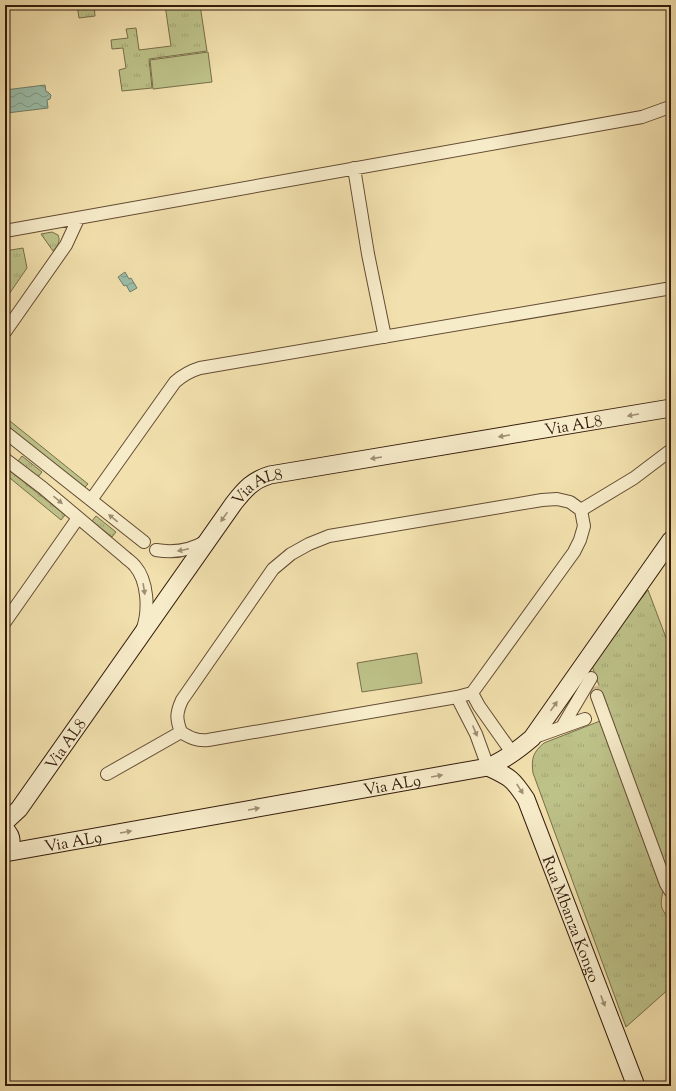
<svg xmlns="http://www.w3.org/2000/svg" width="676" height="1091" viewBox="0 0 676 1091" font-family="'Sorts Mill Goudy',serif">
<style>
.grass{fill:url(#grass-tufts);stroke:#786e4a}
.green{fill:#bdc289;stroke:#786e4a}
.water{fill:url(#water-waves);stroke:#727d6a}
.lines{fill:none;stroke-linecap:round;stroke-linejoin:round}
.street-tunnel{stroke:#ccb98e;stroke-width:12;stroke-dasharray:12 6;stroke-linecap:butt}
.street-casing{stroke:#644c34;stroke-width:14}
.secondary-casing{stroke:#341b0c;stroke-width:19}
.street{stroke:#f7ecca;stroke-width:12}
.secondary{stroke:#f7ecca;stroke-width:17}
.oneway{fill:#9f8e74}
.labels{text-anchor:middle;stroke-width:4;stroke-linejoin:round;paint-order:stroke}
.street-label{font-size:16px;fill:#341b0c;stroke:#f7ecca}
</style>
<defs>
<pattern id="grass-tufts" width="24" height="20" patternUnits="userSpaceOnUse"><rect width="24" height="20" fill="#bdc289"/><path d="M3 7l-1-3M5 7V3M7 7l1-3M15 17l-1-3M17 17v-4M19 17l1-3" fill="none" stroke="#a3a675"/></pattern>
<pattern id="water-waves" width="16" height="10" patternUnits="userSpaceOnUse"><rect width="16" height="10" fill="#9bbea9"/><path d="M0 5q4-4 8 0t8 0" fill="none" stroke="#7f9a88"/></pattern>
</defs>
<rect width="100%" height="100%" fill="#f2e1ae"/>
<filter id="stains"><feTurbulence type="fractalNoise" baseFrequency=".005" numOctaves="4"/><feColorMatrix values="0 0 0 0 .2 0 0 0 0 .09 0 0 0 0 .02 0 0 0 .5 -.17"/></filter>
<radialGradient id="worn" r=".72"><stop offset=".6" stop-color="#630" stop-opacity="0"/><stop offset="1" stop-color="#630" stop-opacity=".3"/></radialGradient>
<path class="grass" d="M 77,5 L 94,5 L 95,16 L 79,18 Z
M 165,5 L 200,5 L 207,51 L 149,59 L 152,88 L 122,91 L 119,70 L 126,68 L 123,48 L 112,49 L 111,40 L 128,38 L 126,29 L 136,28 L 139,50 L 171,46 Z
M 52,232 L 58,235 C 61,242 57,246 53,251 L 41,234 Z
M 23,248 L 27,268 L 5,300 L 5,251 Z
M 5,417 L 88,484 L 84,488 L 5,425 Z
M 22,456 L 42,472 L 38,477 L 18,461 Z
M 5,467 L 65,515 L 61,520 L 5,474 Z
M 96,516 L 116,532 L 112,537 L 92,521 Z
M 648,590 L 671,651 L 671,876 L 666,872 L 591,663 Z
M 600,721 L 663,891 C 660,906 660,909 671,920 L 671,987 L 626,1027 L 533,773 C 531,759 533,752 544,743 Z"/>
<path class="green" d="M 208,52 L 212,82 L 153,89 L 150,60 Z
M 417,653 L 422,683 L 362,692 L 357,663 Z"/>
<path class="water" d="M 45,85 L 46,92 L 48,92 L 51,95 L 50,99 L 47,100 L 48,108 L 7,113 L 7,106 L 5,106 L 5,90 Z
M 125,272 L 129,279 L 131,278 L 137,288 L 130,292 L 126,285 L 124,286 L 118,277 Z"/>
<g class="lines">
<path class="street-tunnel" d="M 594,687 L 597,696"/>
<defs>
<path id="street" d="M 354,168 L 368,254 L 385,337
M 5,231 L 642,117 L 667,108
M 5,332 L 66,245 L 78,219
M 5,432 L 144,542
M 5,459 L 43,488 L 125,557 C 128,560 132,562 135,566 C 148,581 149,610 143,628
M 557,499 L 570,502 L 581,510 L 584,526 L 580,540 L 574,552 L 472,693 L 457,697 L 208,740 C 197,741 190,738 181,732 C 176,719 176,713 182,700 L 273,569 L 291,554 L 309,544 L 329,536 L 542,500 Z
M 91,500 L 175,382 C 183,375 190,371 200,368 L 666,289 L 671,289
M 581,510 L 634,478 L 671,450
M 156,550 C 174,553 190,551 206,541
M 5,622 L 78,518
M 472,693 L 479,706 L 513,754
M 597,696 L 666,884 L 671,892
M 457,697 L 476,734 L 488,767
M 562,727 L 591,678
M 532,738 L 585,719
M 107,774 L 181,732"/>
<g id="secondary">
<path id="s1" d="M 488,767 C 510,777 513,779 526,799 L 636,1086"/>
<path id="s2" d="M 5,822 L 19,809 L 234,503 C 245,489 253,480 270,475 L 671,408"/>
<path d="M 5,829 C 12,836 14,844 5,850"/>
<path id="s3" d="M 5,853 L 488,767 C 505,760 518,750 532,738 L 671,540"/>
</g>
</defs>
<use href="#street" class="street-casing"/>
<use href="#secondary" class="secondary-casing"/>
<use href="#street" class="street"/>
<use href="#secondary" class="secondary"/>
</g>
<defs><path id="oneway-solid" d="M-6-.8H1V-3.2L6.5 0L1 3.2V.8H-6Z"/></defs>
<g class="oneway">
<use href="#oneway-solid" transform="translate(633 415) rotate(170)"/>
<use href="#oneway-solid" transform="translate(504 436) rotate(171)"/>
<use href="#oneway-solid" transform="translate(376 458) rotate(171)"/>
<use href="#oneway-solid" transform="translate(58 500) rotate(40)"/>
<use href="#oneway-solid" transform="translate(224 517) rotate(125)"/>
<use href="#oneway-solid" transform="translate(113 518) rotate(-141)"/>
<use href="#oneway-solid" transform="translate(183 550) rotate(168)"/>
<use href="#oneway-solid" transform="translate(144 589) rotate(81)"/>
<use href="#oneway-solid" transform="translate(554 706) rotate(-55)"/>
<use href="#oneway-solid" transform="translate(475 731) rotate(67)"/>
<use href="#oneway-solid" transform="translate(437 776) rotate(-10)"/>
<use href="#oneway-solid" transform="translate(520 789) rotate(57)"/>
<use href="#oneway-solid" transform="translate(254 809) rotate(-10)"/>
<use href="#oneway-solid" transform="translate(126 832) rotate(-10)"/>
<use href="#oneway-solid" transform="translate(603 1001) rotate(69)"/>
</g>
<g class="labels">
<g class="street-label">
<text dy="6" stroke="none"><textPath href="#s2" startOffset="747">Via AL8</textPath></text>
<text dy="6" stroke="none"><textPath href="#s2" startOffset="423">Via AL8</textPath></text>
<text dy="6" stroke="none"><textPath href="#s2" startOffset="99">Via AL8</textPath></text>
<text dy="6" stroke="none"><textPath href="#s3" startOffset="393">Via AL9</textPath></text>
<text dy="6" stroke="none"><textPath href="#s3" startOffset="69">Via AL9</textPath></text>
<text dy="6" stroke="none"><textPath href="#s1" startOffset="179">Rua Mbanza Kongo</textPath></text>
</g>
</g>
<rect width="676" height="1091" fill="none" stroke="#f2e1ae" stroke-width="20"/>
<rect x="6" y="6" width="664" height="1079" fill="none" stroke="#341b0c" stroke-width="2"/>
<rect x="10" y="10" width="656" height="1071" fill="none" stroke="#341b0c"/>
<rect width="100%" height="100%" filter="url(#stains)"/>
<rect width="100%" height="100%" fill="url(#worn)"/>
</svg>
